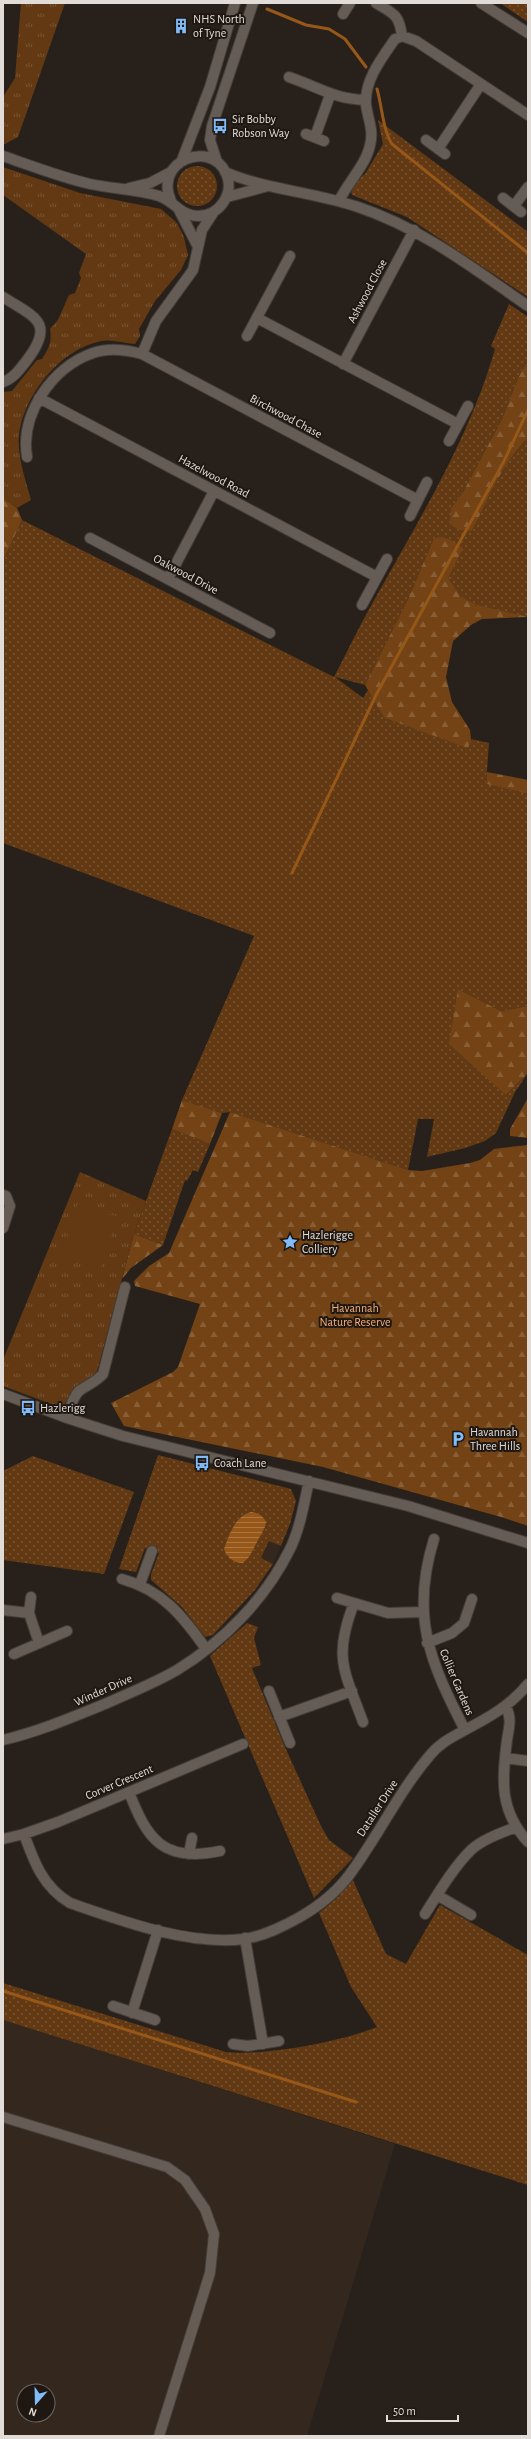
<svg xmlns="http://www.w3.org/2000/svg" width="531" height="2439" viewBox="0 0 531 2439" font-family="'Alegreya Sans',sans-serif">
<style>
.built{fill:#34271d;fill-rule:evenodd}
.grass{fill:url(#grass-dots)}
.forest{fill:url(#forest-firs)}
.park{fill:url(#park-tufts)}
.pitch{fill:#623912}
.water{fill:url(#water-rules)}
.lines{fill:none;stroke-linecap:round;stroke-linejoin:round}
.stream{stroke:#965719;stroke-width:3}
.minor-casing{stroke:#433c38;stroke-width:12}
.minor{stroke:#655c55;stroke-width:10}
.labels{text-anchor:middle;stroke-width:4;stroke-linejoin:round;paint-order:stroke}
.poi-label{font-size:12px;fill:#e2dcd8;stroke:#1f1712;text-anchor:start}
.street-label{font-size:12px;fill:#e2dcd8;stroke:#1f1712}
.park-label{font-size:12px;fill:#f9b177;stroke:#1f1712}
</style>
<defs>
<pattern id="grass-dots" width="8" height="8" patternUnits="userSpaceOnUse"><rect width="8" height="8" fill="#623912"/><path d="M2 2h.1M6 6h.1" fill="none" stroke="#785534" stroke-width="1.8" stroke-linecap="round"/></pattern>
<pattern id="forest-firs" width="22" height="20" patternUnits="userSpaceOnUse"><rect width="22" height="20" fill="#734315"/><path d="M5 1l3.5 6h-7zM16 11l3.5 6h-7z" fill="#875e36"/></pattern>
<pattern id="park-tufts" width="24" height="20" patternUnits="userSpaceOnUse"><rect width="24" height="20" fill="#623912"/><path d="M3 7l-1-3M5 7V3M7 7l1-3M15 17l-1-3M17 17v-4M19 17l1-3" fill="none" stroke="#785534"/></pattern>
<pattern id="water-rules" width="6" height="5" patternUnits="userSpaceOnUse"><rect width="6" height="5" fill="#965719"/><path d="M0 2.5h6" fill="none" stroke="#a97645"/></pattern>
</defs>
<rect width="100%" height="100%" fill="#28211b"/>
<path class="built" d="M 269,1541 L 281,1546 L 273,1564 L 261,1558 Z
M 3,2020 L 395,2144 L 307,2436 L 3,2436 ZM 24,2391 L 48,2391 L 48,2415 L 24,2415 Z"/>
<path class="grass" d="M 500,3 L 528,3 L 528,22 Z
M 378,120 L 528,232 L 528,297 L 407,217 L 352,195 L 351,191 L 355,182 L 365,174 L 383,144 Z
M177 186a20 20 0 1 1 40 0a20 20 0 1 1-40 0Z
M 509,304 L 528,317 L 528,360 L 518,378 L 502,419 L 463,492 L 451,508 L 472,531 C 488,500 502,463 528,438 L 528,617 C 510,613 473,609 460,596 C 446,582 440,558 433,540 L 408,599 L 365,685 L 335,677 L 363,698 L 368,690 L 384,718 L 468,747 L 471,739 L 489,743 L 486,784 L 528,794 L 528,1006 L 501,1011 L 458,989 L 506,1095 L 528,1073 L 515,1092 L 496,1133 L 485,1141 L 465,1148 L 427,1157 L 434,1119 L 418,1119 L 408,1170 L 230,1112 L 222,1113 L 182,1100 L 254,936 L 3,843 L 3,561 L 22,520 L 334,677 C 347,652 359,627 372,604 C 418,521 469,440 495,349 L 491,346 Z
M 172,1129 L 210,1144 L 198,1172 L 193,1170 L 187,1181 L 185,1180 L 163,1245 L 134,1234 Z
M 158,1455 L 291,1489 L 296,1501 L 290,1524 L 281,1546 L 269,1541 L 261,1558 L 273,1564 L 255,1590 L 213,1635 L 205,1637 L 182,1607 L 151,1580 L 151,1574 L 159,1553 L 145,1548 L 136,1572 L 119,1569 Z
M 33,1456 L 134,1492 L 104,1574 L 3,1560 L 3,1471 Z
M 247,1623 L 258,1627 L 254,1638 L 261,1665 L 252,1668 L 284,1745 L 321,1826 L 329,1840 L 353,1858 L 314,1898 L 210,1656 Z
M 352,1878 L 386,1954 L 406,1964 L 440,1905 L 528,1955 L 528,2185 L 3,2020 L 3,1983 L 226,2052 C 265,2056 340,2042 377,2027 L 351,1987 L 319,1913 L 339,1896 Z"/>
<path class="forest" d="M 528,360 L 528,438 C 502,463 488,500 472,531 L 459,530 L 450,524 L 451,508 L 463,492 L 502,419 L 518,378 Z
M 3,498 L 17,508 L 22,520 L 3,561 Z
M 439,537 L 449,539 L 463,548 L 448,578 L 461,597 L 477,605 L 528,617 L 482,619 L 471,625 L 453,641 L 446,677 L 452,702 L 470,730 L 471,739 L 468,748 L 384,718 L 365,685 L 408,599 L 433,540 Z
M 487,772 L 528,780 L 528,794 L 486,784 Z
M 458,989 L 501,1011 L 528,1006 L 528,1073 L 506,1095 L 449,1044 Z
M 528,1098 L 528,1138 L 510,1136 L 510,1129 Z
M 182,1100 L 222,1113 L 210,1144 L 172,1129 Z
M 230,1112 L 408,1170 L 422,1171 L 470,1163 L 480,1160 L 494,1149 L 528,1145 L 528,1526 L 501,1517 L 323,1467 L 124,1426 L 111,1403 L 173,1372 L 178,1367 L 200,1304 L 135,1286 L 134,1281 L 149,1266 L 169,1253 Z
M 134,1234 L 163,1245 L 131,1268 L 122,1279 Z"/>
<path class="park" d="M 21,3 L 65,3 L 18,137 L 5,144 L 3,143 L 3,97 L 15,78 Z
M 3,167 L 80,193 L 161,209 L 177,223 L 184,237 L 188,255 L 181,270 L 155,301 L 139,329 L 140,336 L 135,344 C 124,343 111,339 101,341 C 62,349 28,390 20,428 C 15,451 25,478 31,500 L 17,508 L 3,498 L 3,392 L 12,391 L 37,360 L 42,359 C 49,348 52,342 50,329 L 58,320 L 69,295 L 75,293 L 81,278 L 79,273 L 86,254 L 3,195 Z
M 80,1172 L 146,1201 L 134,1234 L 96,1375 C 82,1385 71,1393 62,1408 L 3,1386 L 3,1360 Z"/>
<path class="pitch" d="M 78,1204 L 117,1217 L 100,1269 L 61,1256 Z"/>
<path class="water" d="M 251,1512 C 258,1513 263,1515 266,1522 L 265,1527 L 249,1557 L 243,1563 C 233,1563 227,1557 224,1549 C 229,1535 235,1516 251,1512 Z"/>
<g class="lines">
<path class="stream" d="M 267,9 L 306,25 L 329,29 L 345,39 L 366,67
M 377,89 C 382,106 383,131 392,144 L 528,253
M 292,873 L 376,695 L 504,461 L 528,410
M 3,1991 L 356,2102"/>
<defs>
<path id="minor" d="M 376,3 C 394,14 399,14 402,36
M 481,3 L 528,33
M 343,14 L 350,3
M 289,77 C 318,87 334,99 366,100
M 306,134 L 324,141
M 315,137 L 330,95
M 426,140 L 445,154
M 438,149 L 481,84
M 3,156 C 32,166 60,177 90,184 C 113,189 136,189 159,196 C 174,201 181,216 198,216 C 220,216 235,193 226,173 C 210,139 153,161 171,201
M 182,160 L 210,87 L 235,3
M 217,162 L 210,140 L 212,126 L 253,3
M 225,172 C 267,190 315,192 358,207 C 421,228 473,268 528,306
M 129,188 L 150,183 L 171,172
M 227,197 L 268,186
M 503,198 L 521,212
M 339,201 C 348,182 366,165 370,145 C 374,131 368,119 366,105 C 364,81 381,59 395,39 L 402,36 L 416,41 L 528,115
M 514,206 L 528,187
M 179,210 L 197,245
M 3,297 C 34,317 56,322 27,360 C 20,369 14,378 3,382
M 257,318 L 458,424
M 247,336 L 290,256
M 142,354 L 156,321 L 193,270 L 202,230 L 213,213
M 343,364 L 414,230
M 39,398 L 377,577
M 449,441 L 468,406
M 27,457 C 20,414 52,367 93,353 C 109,347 127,350 142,354 L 418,500
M 410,516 L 427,482
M 90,538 L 270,633
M 168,579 L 214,491
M 362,605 L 387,559
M 3,1195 L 6,1196 L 10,1206 L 3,1228
M 3,1394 L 67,1418 L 123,1436 L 408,1506 L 528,1543
M 67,1418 C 70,1409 72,1398 79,1391 C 87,1385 96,1382 103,1374 L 125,1287
M 434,1539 C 410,1616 430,1662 465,1730
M 122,1579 C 162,1590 183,1616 206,1649
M 140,1584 L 152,1551
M 31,1597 L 29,1613 L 39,1643
M 337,1598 L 388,1613 L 422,1612
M 354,1603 C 333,1658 344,1670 363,1722
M 3,1610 L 29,1613
M 427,1643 L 452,1633 L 464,1623 L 472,1599
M 14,1654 L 67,1631
M 269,1691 L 290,1743
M 506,1707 C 512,1718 509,1728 507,1740 C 502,1780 499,1810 528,1842
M 279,1717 L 352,1691
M 3,1740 C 37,1732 68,1719 100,1706 C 125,1695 153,1684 177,1670 C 223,1642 265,1599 289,1551 C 300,1530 304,1503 309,1481
M 505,1758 L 528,1761
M 129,1792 C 147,1839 163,1863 220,1851
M 24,1834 C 34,1862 43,1887 70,1903 C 122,1921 189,1946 244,1939 C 264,1936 282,1927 300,1917 C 319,1906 337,1892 350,1874 C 379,1835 399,1791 431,1754 C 440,1743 451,1738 463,1731 C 488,1718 510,1706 528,1684
M 3,1839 L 24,1834 L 58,1822 L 243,1744
M 189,1854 L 192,1838
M 437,1895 L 471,1915
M 425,1914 C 439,1892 453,1868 471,1850 C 483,1839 501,1833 516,1827
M 245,1938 L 263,2044
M 113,2006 L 155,2020
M 132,2013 L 158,1930
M 233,2044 L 248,2046 L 279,2041
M 3,2117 L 167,2167 L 185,2180 L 205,2209 L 214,2234 L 210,2273 L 159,2436"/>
</defs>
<use href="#minor" class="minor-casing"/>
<use href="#minor" class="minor"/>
</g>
<defs>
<symbol id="building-bare" viewBox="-9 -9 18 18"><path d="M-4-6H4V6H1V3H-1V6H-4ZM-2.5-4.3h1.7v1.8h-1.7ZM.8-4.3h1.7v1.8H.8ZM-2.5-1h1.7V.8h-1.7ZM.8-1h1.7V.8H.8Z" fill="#81bcfa" stroke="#1f1712" stroke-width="2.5" paint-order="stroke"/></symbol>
<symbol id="bus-bare" viewBox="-9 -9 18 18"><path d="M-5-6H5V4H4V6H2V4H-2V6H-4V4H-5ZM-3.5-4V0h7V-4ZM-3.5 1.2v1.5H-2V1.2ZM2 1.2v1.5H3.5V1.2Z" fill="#81bcfa" stroke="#1f1712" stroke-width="2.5" paint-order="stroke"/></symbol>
<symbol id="sight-bare" viewBox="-9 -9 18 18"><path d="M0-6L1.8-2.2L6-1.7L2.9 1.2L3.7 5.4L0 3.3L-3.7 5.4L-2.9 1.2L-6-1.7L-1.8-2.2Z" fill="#81bcfa" stroke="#1f1712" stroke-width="2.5" paint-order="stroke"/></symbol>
<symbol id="parking-bare" viewBox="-9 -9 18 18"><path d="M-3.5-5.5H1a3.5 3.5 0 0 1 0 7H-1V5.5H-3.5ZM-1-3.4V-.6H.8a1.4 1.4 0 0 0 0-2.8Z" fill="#81bcfa" stroke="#1f1712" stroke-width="2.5" paint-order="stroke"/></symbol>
</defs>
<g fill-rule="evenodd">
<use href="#building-bare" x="170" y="15" width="22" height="22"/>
<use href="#bus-bare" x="209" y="115" width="22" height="22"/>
<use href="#sight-bare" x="279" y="1231" width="22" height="22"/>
<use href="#bus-bare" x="17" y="1397" width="22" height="22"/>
<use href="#parking-bare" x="447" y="1428" width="22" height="22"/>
<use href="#bus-bare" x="191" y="1452" width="22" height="22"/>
</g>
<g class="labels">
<g class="poi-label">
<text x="193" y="23">NHS North<tspan x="193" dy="14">of Tyne</tspan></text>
<text x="232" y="123">Sir Bobby<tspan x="232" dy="14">Robson Way</tspan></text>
<text x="302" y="1239">Hazlerigge<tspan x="302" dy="14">Colliery</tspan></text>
<text x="40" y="1412">Hazlerigg</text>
<text x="470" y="1436">Havannah<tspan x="470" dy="14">Three Hills</tspan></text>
<text x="214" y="1467">Coach Lane</text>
</g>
<g class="street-label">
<text transform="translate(367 291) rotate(-62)" y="4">Ashwood Close</text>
<text transform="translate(286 416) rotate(28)" y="4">Birchwood Chase</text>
<text transform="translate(214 476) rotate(28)" y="4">Hazelwood Road</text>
<text transform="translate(186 574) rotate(28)" y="4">Oakwood Drive</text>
<text transform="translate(457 1682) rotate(67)" y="4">Collier Gardens</text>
<text transform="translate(103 1690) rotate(-24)" y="4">Winder Drive</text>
<text transform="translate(119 1782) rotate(-23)" y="4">Corver Crescent</text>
<text transform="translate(377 1808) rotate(-57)" y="4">Dataller Drive</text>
</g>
<g class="park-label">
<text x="355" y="1312">Havannah<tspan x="355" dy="14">Nature Reserve</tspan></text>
</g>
</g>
<rect width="531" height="2439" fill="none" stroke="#e2dcd8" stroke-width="8"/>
<g transform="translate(36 2403) rotate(200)"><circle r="19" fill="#1f1712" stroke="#6d6661"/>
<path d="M0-3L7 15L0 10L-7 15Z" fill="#81bcfa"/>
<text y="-6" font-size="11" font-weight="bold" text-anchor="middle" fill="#e2dcd8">N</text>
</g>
<path d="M387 2415v6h71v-6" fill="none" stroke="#e2dcd8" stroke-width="2"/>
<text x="393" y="2415" font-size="12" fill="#e2dcd8" stroke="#1f1712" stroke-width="3" paint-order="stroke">50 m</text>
</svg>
